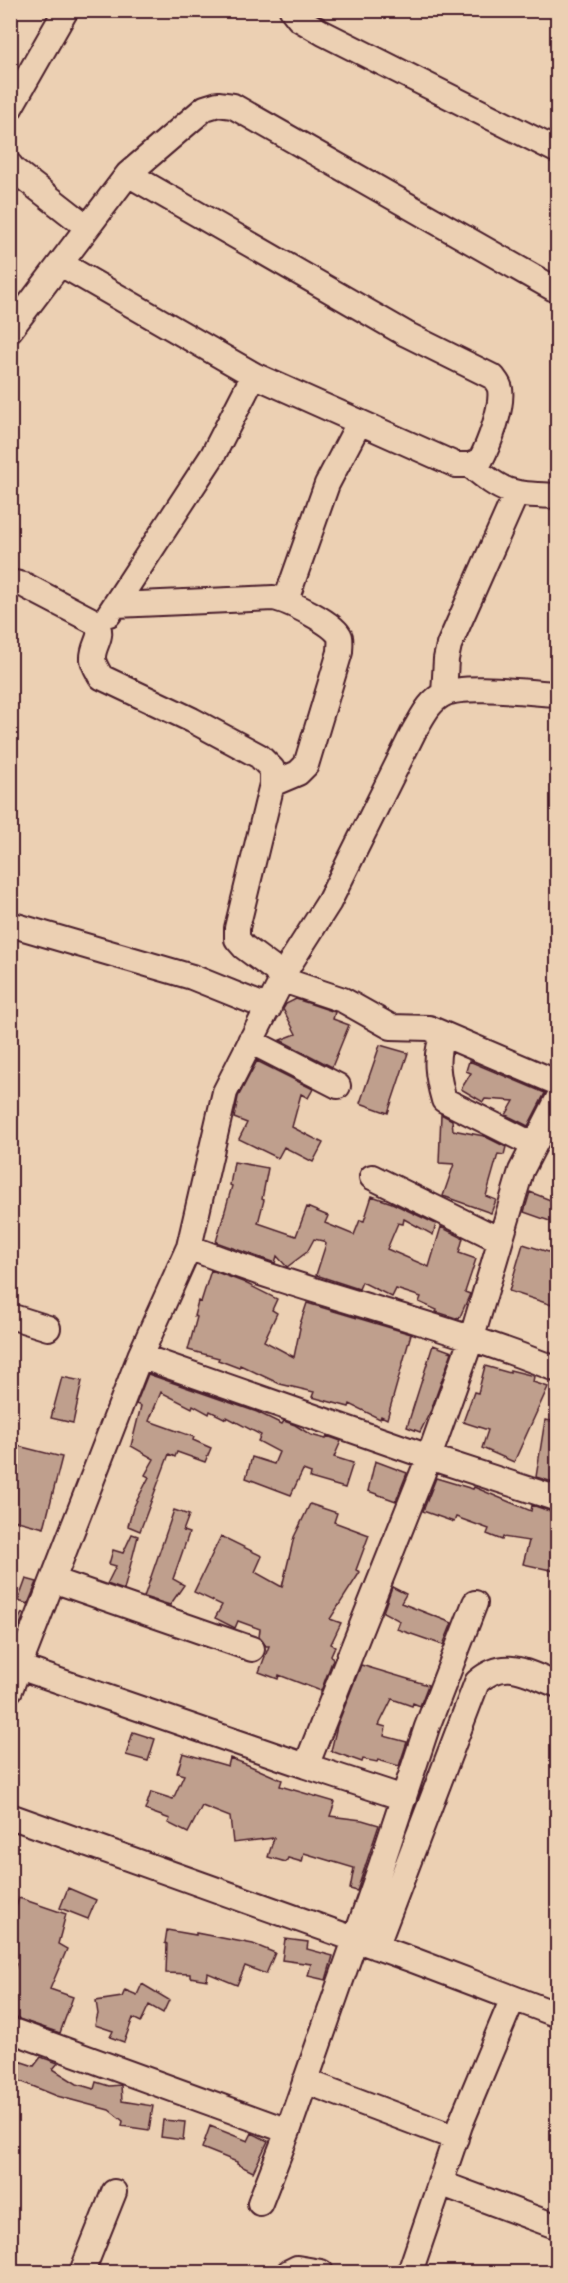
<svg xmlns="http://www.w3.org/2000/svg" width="568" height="2283" viewBox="0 0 568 2283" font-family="'Patrick Hand',sans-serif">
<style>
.building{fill:#bf9f8d;stroke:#4a1f2b;stroke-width:1.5}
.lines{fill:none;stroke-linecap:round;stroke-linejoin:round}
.minor-casing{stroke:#4a1f2b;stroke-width:28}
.minor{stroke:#ecd0b3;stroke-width:24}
</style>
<rect width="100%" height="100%" fill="#ecd0b3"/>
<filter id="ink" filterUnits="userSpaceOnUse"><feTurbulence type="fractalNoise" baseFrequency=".0167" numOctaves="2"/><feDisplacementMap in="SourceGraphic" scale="12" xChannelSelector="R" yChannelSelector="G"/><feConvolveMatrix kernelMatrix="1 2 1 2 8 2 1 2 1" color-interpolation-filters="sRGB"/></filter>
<g filter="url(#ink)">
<path class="building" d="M 296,999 L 335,1012 L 333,1019 L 349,1025 L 332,1067 L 280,1040 L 296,1034 L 283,1009 L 286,1004 Z
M 380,1045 L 408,1053 L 388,1113 L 360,1103 Z
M 257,1061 L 313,1089 L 308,1098 L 301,1094 L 292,1127 L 323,1143 L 313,1162 L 284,1147 L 278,1158 L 239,1139 L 247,1123 L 234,1118 L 238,1097 Z
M 469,1061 L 545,1093 L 528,1126 L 506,1115 L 514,1101 L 485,1099 L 483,1102 L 461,1089 L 471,1073 L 466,1071 Z
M 441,1114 L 452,1120 L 453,1130 L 484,1136 L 506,1147 L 504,1155 L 498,1154 L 486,1196 L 496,1200 L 491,1213 L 443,1196 L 454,1164 L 439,1163 Z
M 234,1162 L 268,1168 L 262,1199 L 264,1200 L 258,1223 L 296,1236 L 307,1207 L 328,1216 L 325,1223 L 354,1235 L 360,1220 L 364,1221 L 372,1196 L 392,1203 L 436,1224 L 433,1235 L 404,1219 L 403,1224 L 398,1223 L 387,1249 L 429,1267 L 441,1227 L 463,1238 L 459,1253 L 476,1259 L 465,1292 L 470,1294 L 459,1319 L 440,1313 L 436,1312 L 437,1310 L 419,1302 L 421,1297 L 396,1289 L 392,1297 L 362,1282 L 359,1289 L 316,1275 L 326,1244 L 323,1241 L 314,1239 L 307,1252 L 287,1267 L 277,1256 L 275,1263 L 216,1242 L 232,1186 L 230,1185 Z
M 530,1192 L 558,1203 L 558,1224 L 524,1212 Z
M 523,1244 L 558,1255 L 558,1307 L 509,1291 Z
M 211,1270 L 243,1282 L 277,1299 L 272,1310 L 277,1313 L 264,1341 L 294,1357 L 300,1328 L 299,1327 L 307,1303 L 411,1334 L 387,1419 L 381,1416 L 380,1419 L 350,1404 L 349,1407 L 312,1397 L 314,1392 L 280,1384 L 240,1365 L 239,1368 L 218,1360 L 219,1358 L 188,1350 L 197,1317 L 194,1316 L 198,1301 L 201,1302 Z
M 433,1345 L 452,1352 L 431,1410 L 420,1432 L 407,1427 Z
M 485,1366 L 510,1373 L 510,1370 L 534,1376 L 533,1382 L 548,1387 L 514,1462 L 482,1448 L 488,1430 L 463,1422 L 474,1392 L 478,1393 Z
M 148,1374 L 257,1412 L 282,1424 L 284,1421 L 295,1425 L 311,1435 L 326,1439 L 327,1436 L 341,1441 L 334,1457 L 353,1463 L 345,1488 L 310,1478 L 311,1473 L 303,1470 L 291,1495 L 246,1478 L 252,1457 L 274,1464 L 279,1452 L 258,1441 L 261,1435 L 227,1417 L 226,1419 L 210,1411 L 209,1414 L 193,1405 L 192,1408 L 161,1392 L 149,1421 L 194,1437 L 193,1440 L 211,1448 L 205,1462 L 177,1452 L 175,1457 L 169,1454 L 140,1531 L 128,1526 L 133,1508 L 149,1477 L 145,1475 L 154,1459 L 131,1446 L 141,1406 L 136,1404 Z
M 62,1377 L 82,1381 L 73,1423 L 51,1418 Z
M 545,1420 L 558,1422 L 558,1477 L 553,1476 L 553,1482 L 536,1477 Z
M 14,1445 L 62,1457 L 44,1528 L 10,1519 L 10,1460 Z
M 375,1461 L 407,1473 L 396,1501 L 368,1491 Z
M 436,1478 L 473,1489 L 474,1487 L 531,1511 L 532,1505 L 555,1513 L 558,1558 L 555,1571 L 523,1564 L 529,1541 L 503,1537 L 502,1540 L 487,1534 L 489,1529 L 456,1517 L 454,1522 L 423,1511 Z
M 310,1504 L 337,1513 L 334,1522 L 369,1535 L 356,1570 L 360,1572 L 330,1619 L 341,1623 L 331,1644 L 335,1646 L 331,1655 L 333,1659 L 321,1691 L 279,1675 L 278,1679 L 259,1672 L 269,1646 L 266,1646 L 259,1637 L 260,1629 L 238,1621 L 235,1628 L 215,1618 L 222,1605 L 194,1592 L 221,1536 L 262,1556 L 255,1572 L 282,1587 L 294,1537 Z
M 174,1510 L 189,1515 L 183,1531 L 189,1533 L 173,1579 L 184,1585 L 170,1605 L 144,1597 Z
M 132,1534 L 138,1536 L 124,1590 L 107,1584 L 116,1566 L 109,1564 L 113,1550 L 123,1553 Z
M 26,1579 L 37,1582 L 28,1604 L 18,1601 Z
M 392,1587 L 406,1594 L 401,1603 L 452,1623 L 443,1645 L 397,1629 L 400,1621 L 383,1612 Z
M 22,1613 L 24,1615 L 10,1649 L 10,1636 Z
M 361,1665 L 428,1685 L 420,1706 L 413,1703 L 412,1706 L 392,1699 L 379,1725 L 386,1727 L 384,1736 L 407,1742 L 399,1766 L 378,1760 L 377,1762 L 363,1759 L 362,1762 L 331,1751 L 337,1726 Z
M 133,1732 L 155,1739 L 148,1761 L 126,1755 Z
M 183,1753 L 228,1766 L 230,1758 L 248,1765 L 282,1780 L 280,1786 L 335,1802 L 330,1816 L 362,1820 L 379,1825 L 357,1891 L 350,1889 L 354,1868 L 304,1853 L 302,1862 L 288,1858 L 286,1862 L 268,1857 L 274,1838 L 233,1843 L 230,1817 L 202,1806 L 188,1833 L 168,1823 L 170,1819 L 145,1810 L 151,1792 L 173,1799 L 184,1775 L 177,1773 Z
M 68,1888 L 96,1900 L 88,1919 L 60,1908 Z
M 19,1898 L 66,1914 L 58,1944 L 67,1949 L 50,1989 L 73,1997 L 60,2033 L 10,2016 L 10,1984 L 16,1964 L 10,1962 L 16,1943 L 10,1940 L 10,1925 Z
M 167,1930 L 196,1935 L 196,1933 L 253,1944 L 275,1953 L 266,1974 L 245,1966 L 237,1985 L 208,1973 L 207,1980 L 190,1977 L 190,1974 L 166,1973 L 167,1944 L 165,1943 Z
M 285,1939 L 308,1942 L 307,1949 L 333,1956 L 326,1980 L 308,1976 L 311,1964 L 282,1960 Z
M 142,1984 L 169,2000 L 163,2013 L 149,2005 L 141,2022 L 133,2018 L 124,2042 L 110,2037 L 113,2031 L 95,2025 L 98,2014 L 96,2001 L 122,1997 L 125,1990 L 137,1995 Z
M 41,2057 L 58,2063 L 53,2069 L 77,2084 L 94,2089 L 96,2082 L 109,2086 L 121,2085 L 122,2101 L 153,2106 L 149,2130 L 122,2126 L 123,2121 L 109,2110 L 57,2096 L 10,2077 L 10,2058 L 34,2066 Z
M 163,2120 L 185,2122 L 183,2140 L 161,2137 Z
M 210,2126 L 248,2141 L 252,2133 L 268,2141 L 253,2172 L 237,2164 L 237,2162 L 202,2148 Z"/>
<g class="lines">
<defs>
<path id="minor" d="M 292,10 L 299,19 L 323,33 L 558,151
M 10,108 L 66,10
M 10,165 L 14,170 L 87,227
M 61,264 L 254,375 L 456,465 L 470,465 L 480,461 C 489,445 503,407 500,389 C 499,384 496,381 493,377 L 406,334 L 128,174
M 10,330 L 128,174 L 205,108 L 218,104 L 233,106 L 558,291
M 470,465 C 506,495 511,494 558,496
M 10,582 L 24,585 L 95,622 C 106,636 92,644 93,659 C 94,666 98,671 101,677 L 192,720 L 259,756 L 272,769 L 272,784 L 237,928 L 237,939 L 244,947 L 275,970 L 280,979 L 279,986 L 225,1092 L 189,1247 L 140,1356 L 10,1690
M 286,600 L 327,484 L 359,423
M 116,605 L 273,598 C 287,600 336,624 340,637 C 341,642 340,648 340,652 L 306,765 L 298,773 L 272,784
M 109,614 L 213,455 L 254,375
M 444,694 L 446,659 L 449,645 L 516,494
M 558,694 C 531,693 466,684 444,694 C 429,701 422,718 414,731 L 329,902 L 280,979 L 343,1000 L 391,1027 L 429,1028 L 558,1083
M 10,924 L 192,977 L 269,1008
M 444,1035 C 433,1055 438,1079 444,1100 L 534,1145
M 250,1041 L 338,1086
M 372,1177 L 500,1240
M 189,1247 C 310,1295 438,1321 558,1370
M 10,1316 L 48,1328
M 140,1356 L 429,1457 L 558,1499
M 53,1580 L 252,1649
M 19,1667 L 306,1766
M 404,1798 L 306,1766 L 429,1457 L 472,1337 L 521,1171 L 558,1099
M 10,1816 L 413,1960 L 558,2015
M 376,1947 L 477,1682 C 506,1657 526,1673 558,1685
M 10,2030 L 288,2131 L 381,1866 L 427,1727 L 475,1603
M 305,2081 L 456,2138
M 440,2183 L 558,2227
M 260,2203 L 288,2131
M 82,2272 L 114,2192
M 289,2272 L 297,2268 L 321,2272
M 410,2272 L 460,2125 L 513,1998"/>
</defs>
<use href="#minor" class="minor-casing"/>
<use href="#minor" class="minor"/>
</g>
</g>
<rect width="568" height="2283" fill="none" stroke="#ecd0b3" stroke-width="36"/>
<rect x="18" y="18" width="532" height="2247" fill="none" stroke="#4a1f2b" stroke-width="2" filter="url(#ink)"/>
</svg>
